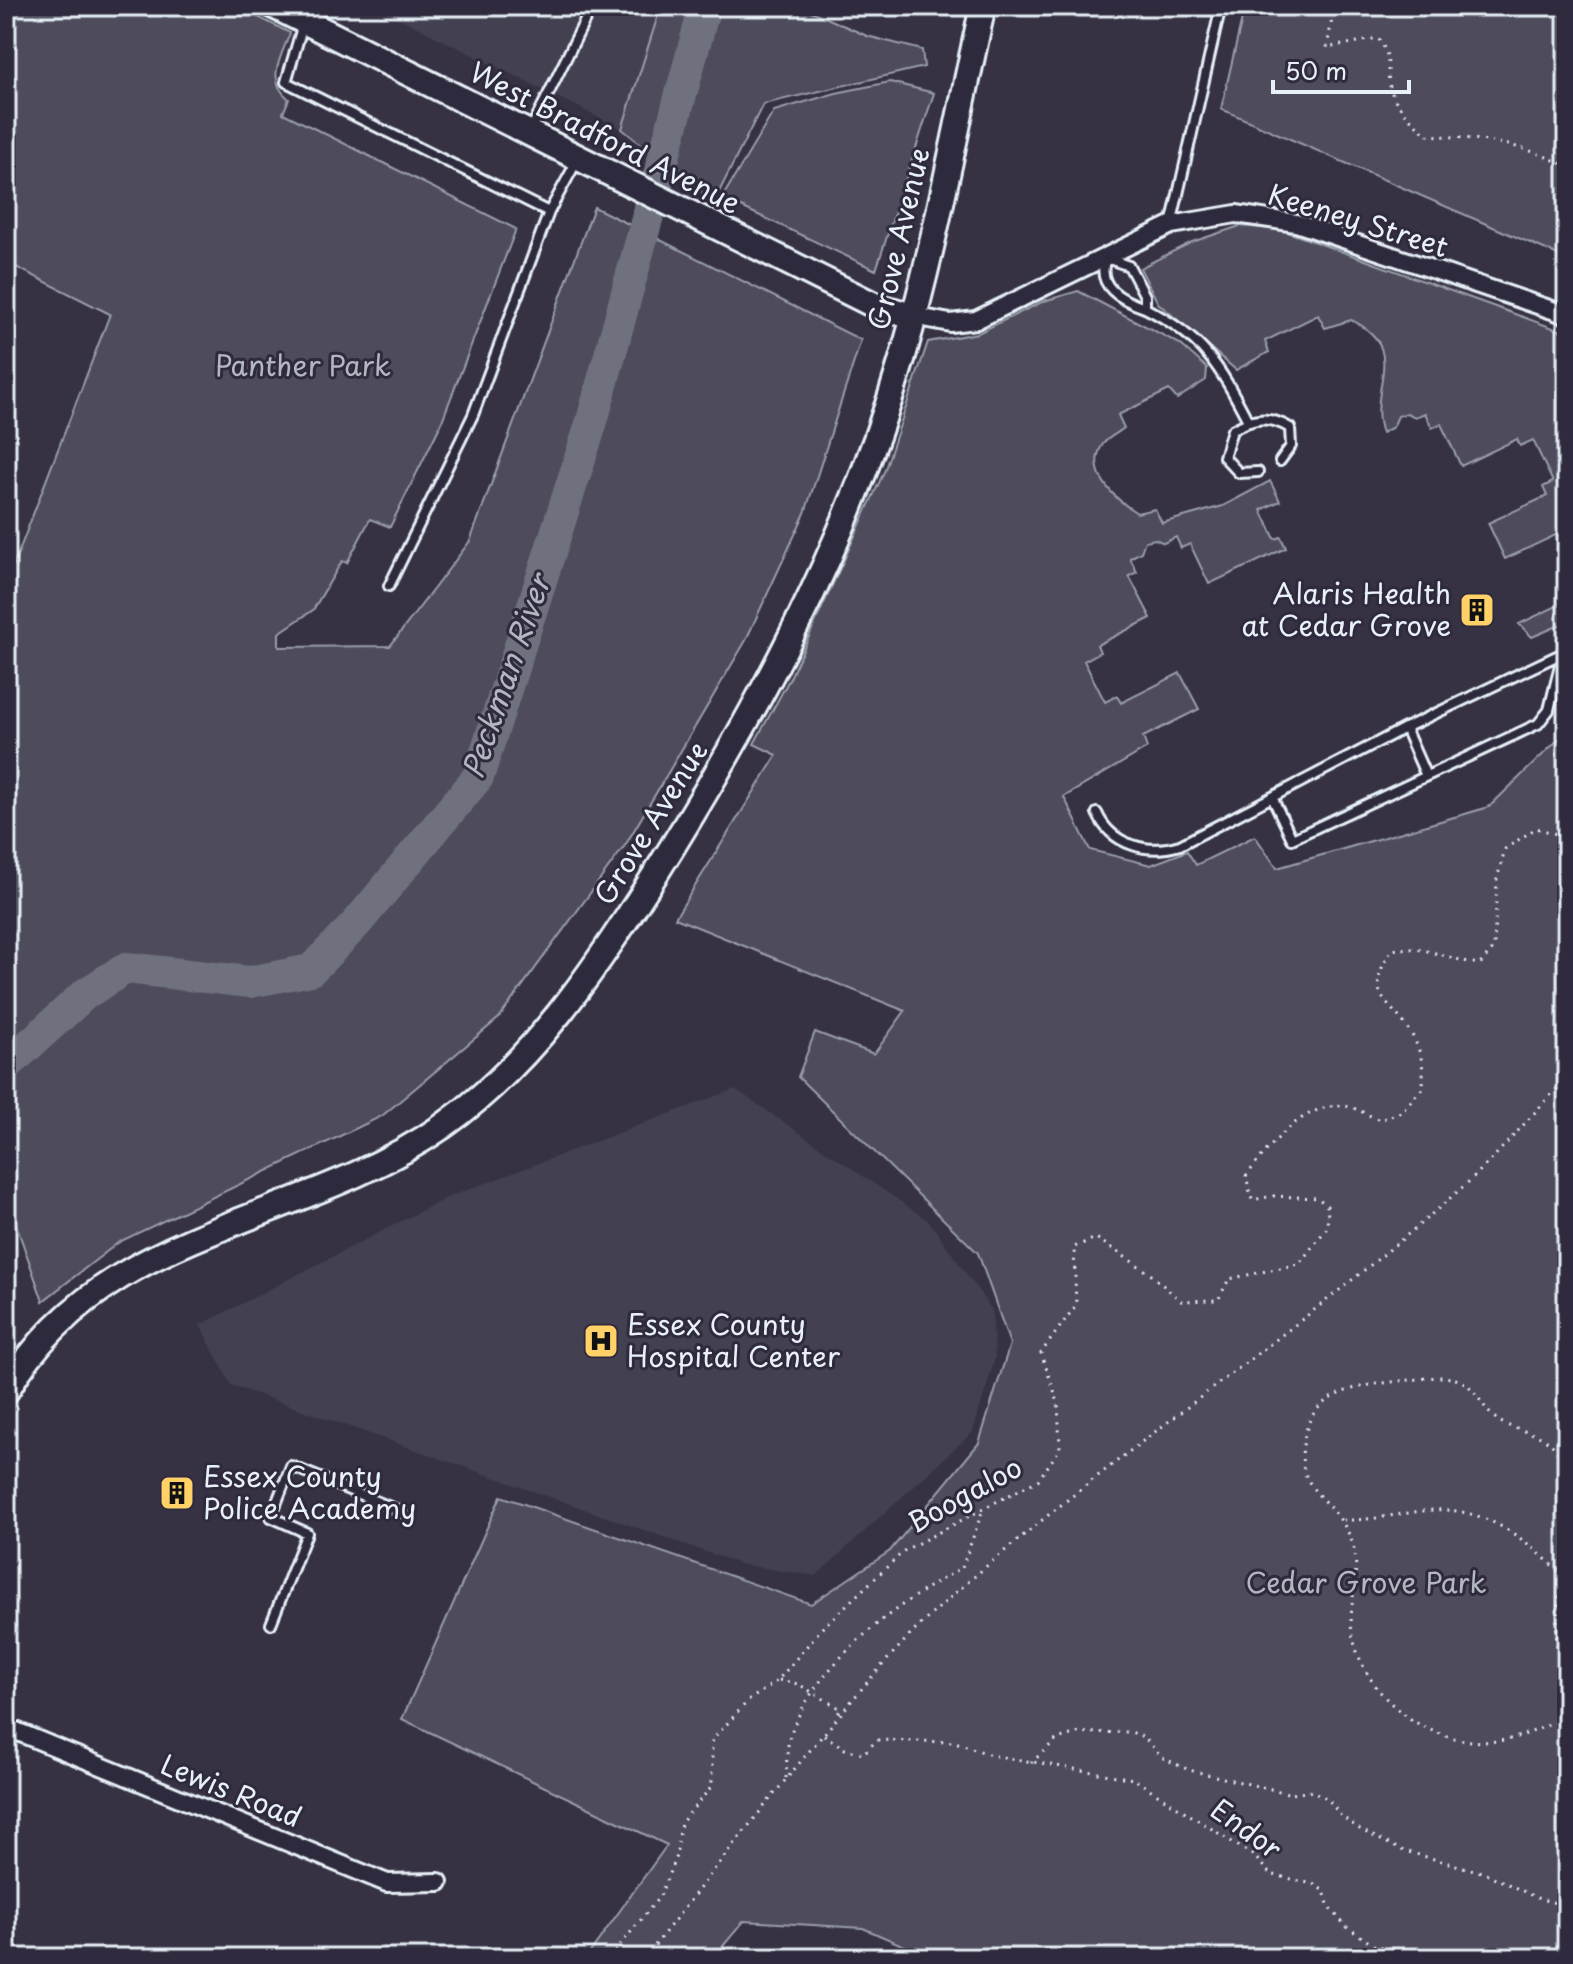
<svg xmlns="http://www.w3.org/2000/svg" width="1573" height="1964" viewBox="0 0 1573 1964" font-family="'Playpen Sans',sans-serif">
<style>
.built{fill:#433f51}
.green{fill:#4d4b5c;stroke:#9a9eaa;stroke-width:2}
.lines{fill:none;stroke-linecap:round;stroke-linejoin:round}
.river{stroke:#70717f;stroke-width:32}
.lane-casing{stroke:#e8f1f8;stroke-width:14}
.street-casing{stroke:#e8f1f8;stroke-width:22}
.secondary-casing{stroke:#e8f1f8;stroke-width:30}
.path{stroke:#e8f1f8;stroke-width:3;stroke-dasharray:2 6;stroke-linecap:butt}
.lane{stroke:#2f2a3d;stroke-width:8}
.street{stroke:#2f2a3d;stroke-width:16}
.secondary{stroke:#2f2a3d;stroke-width:24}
.labels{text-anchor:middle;stroke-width:6;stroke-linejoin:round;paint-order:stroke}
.street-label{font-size:28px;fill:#e8f1f8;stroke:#2f2a3d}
.park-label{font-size:28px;fill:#b2b7c1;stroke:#2f2a3d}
.poi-label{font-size:28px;fill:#e8f1f8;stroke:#2f2a3d;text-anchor:start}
.water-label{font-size:30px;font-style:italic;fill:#b2b7c2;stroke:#2f2a3d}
</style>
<rect width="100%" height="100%" fill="#363244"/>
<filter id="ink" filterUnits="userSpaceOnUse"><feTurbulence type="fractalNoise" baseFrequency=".0125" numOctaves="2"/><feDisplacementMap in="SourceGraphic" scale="16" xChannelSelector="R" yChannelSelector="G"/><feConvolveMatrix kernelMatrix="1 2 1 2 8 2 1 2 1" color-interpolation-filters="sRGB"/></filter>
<g filter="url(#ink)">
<path class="built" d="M 374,6 L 661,6 L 622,129 Z
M 735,1089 L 929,1221 L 992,1310 L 995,1358 L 973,1432 L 816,1576 L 743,1565 L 231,1385 L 200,1325 L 446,1198 Z"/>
<path class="green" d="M 18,6 L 236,6 L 290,33 C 281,57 265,80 289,99 L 283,113 L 516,229 L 440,426 L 390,527 L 370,519 L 347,563 L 342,561 L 313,610 L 279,633 L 279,647 L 390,646 L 470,541 L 594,207 L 861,340 L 805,513 L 745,642 L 626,844 L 499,1018 L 382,1116 L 119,1242 L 43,1301 L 13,1216 L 6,1218 L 6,585 L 110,314 L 6,262 L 6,24 Z
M 661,6 L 800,6 L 867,36 L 922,50 L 924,67 L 763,104 L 714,202 L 622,129 Z
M 1245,6 L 1567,6 L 1567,259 L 1221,109 Z
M 890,82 L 934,93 L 876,270 L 722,198 L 774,111 L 836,93 Z
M 1240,226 L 1282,230 L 1567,333 L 1567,538 L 1562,532 L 1505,559 L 1488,523 L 1547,496 L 1543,487 L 1553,482 L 1533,440 L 1520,446 L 1517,439 L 1461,466 L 1441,424 L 1432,428 L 1425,413 L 1415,417 L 1407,413 L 1398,416 L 1393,427 L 1382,433 C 1366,389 1411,348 1351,320 L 1325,328 L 1318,315 L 1265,341 L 1269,352 L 1236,370 L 1158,303 L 1140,268 L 1192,242 Z
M 1078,291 L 1180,344 L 1207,368 L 1206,380 L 1177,399 L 1169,390 L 1118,415 L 1124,428 C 1118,433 1107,438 1103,444 C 1084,472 1116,500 1137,513 L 1155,509 L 1162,523 L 1223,506 L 1270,481 L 1280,501 L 1261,510 L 1275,539 L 1281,537 L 1286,548 L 1209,584 L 1190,544 L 1181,548 L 1176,537 L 1164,543 L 1155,539 L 1145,541 L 1141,552 L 1130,558 L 1137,572 L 1129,576 L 1151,618 L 1097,645 L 1100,652 L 1084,661 L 1105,702 L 1117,696 L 1121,703 L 1180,673 L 1199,709 L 1143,737 L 1147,748 L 1064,797 L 1090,850 L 1151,865 L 1187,851 L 1196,865 L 1255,836 L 1277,868 L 1489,807 L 1567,731 L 1567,1640 L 1563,1650 L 1567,1674 L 1567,1958 L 932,1958 L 863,1928 L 744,1921 L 713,1958 L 586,1958 L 667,1845 L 402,1719 L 501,1496 L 811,1604 L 890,1551 L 979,1443 L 1010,1344 L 978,1253 L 798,1077 L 815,1032 L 874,1054 L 905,1011 L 675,918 L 777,755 L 754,744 L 790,678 L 884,472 L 928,342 L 978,333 L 1044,301 Z
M 1567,601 L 1567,622 L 1532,637 L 1519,624 Z"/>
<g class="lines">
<path class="river" d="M 6,1066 L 85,994 L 126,968 L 250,982 L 311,970 L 356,924 L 478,777 L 592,421 L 705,6"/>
<defs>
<path id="lane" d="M 303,24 L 286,82 L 549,212 L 578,159
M 531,129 L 592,6
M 1171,225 L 1221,6
M 1106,258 L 1129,266 L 1145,296 L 1145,308 C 1121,300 1095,286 1106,258 Z
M 1145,308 C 1203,337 1219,365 1248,421
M 1258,472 L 1239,473 L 1224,457 L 1232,430 C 1253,418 1268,415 1290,428 L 1291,446 L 1280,461
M 389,586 L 473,415 L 549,212
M 1405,728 L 1426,776
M 1272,797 L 1292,839 L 1538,724 L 1549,710 L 1563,653
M 1097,813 C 1111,845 1148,855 1180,845 L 1405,728 L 1567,651
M 271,1624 L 307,1533 L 271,1517 L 291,1466 L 402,1512"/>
<path id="street" d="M 913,316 L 950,323 L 976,320 L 1171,225 L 1236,214 L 1296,223 L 1567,315
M 6,1727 L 387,1883 L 439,1882"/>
<path id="secondary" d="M 274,6 L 876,306 L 913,316
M 6,1391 C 103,1224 297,1228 443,1126 C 531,1064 594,971 651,881 C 754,718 849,543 903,356 C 936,242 957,122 983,6"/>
</defs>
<use href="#lane" class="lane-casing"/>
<use href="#street" class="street-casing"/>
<use href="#secondary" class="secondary-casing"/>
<path class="path" d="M 1334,6 L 1327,48 L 1378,38 C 1392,58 1386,61 1389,82 C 1392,105 1412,120 1427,135 C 1474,138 1526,143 1567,167
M 1567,1475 C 1563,1464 1558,1450 1550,1443 C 1534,1430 1511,1431 1495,1418 C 1481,1407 1476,1386 1458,1380 C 1443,1374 1425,1379 1410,1380 C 1375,1384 1319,1386 1307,1428 C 1286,1497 1341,1495 1354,1549 C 1360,1575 1348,1606 1352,1633 C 1365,1702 1436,1752 1505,1740 C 1526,1736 1547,1725 1567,1717
M 1343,1520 C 1370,1521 1396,1514 1423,1511 C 1480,1503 1525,1537 1563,1576
M 1567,1565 C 1549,1616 1558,1663 1567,1715
M 779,1680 L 798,1684 L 841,1709 L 837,1715
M 824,1735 L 845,1749 L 863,1754 L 877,1740 L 955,1742 L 991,1755 L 1134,1779 L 1254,1856 L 1270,1874 L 1313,1884 L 1324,1891 L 1329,1907 L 1347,1927 L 1375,1946 L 1403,1950 L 1418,1958
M 1031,1763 L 1057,1739 L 1078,1733 L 1131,1732 L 1145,1738 L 1161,1757 L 1189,1770 L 1292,1794 L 1312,1791 L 1328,1799 L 1341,1816 L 1361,1830 L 1401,1850 L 1485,1873 L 1537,1898 L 1567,1906
M 786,1778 C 787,1763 786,1744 792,1730 C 820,1660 898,1602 962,1568 L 982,1512
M 610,1958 L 660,1896 L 676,1856 L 681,1823 L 712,1786 L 712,1740 L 748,1701 L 778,1680 L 823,1627 L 905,1550 L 1038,1480 L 1060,1449 L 1058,1402 L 1041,1353 L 1076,1305 L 1074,1247 L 1096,1238 L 1148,1272 L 1181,1301 L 1218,1300 L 1229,1279 L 1299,1264 L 1327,1228 L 1328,1207 L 1318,1198 L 1273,1196 L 1252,1200 L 1246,1176 C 1270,1146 1301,1103 1345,1106 C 1355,1107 1369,1116 1380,1120 L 1401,1112 L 1423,1088 C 1424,1068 1422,1053 1412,1035 C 1392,1000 1360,998 1392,950 C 1425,944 1448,960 1480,964 L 1494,948 L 1497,879 L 1505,849 L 1536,828 L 1567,837
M 645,1958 C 707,1879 768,1799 834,1722 C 868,1681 903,1639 943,1604 C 1110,1455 1298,1334 1465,1185 C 1501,1152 1533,1113 1567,1078"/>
<use href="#lane" class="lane"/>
<use href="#street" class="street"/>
<use href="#secondary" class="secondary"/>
</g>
</g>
<defs>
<symbol id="building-square" viewBox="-11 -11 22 22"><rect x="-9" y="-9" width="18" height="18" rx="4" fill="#ffd166" stroke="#2f2a3d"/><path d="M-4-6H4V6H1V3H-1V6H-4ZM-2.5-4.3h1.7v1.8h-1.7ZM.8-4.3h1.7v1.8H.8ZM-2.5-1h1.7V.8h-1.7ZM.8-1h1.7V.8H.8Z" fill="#111"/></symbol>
<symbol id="hospital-square" viewBox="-11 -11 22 22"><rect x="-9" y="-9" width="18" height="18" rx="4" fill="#ffd166" stroke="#2f2a3d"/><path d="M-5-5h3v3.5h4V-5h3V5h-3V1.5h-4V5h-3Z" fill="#111"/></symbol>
</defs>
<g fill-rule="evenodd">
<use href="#building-square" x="1457" y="590" width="40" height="40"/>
<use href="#hospital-square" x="581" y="1321" width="40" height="40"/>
<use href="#building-square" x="157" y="1473" width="40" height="40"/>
</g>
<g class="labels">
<g class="street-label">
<text transform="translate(605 138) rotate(27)" y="10">West Bradford Avenue</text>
<text transform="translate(1358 221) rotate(17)" y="10">Keeney Street</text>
<text transform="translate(899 239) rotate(-77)" y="10">Grove Avenue</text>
<text transform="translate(651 823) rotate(-58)" y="10">Grove Avenue</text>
<text transform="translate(965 1495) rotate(-29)" y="10">Boogaloo</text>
<text transform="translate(231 1791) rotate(22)" y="10">Lewis Road</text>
<text transform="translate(1246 1829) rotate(36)" y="10">Endor</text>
</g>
<g class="park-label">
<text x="303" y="376">Panther Park</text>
<text x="1366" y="1593">Cedar Grove Park</text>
</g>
<g class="poi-label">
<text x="1451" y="604" text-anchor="end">Alaris Health<tspan x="1451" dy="32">at Cedar Grove</tspan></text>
<text x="627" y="1335">Essex County<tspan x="627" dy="32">Hospital Center</tspan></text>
<text x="203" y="1487">Essex County<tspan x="203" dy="32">Police Academy</tspan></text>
</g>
<g class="water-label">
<text transform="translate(507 677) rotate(-71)" y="10">Peckman River</text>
</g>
</g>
<rect width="1573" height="1964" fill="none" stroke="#2f2a3d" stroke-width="32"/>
<rect x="16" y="16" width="1541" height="1932" fill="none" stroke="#e8f1f8" stroke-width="3" filter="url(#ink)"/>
<path d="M1273 80v12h136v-12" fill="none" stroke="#e8f1f8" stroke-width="4"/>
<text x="1285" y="80" font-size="24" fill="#e8f1f8" stroke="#2f2a3d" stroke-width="6" paint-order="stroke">50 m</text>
</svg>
